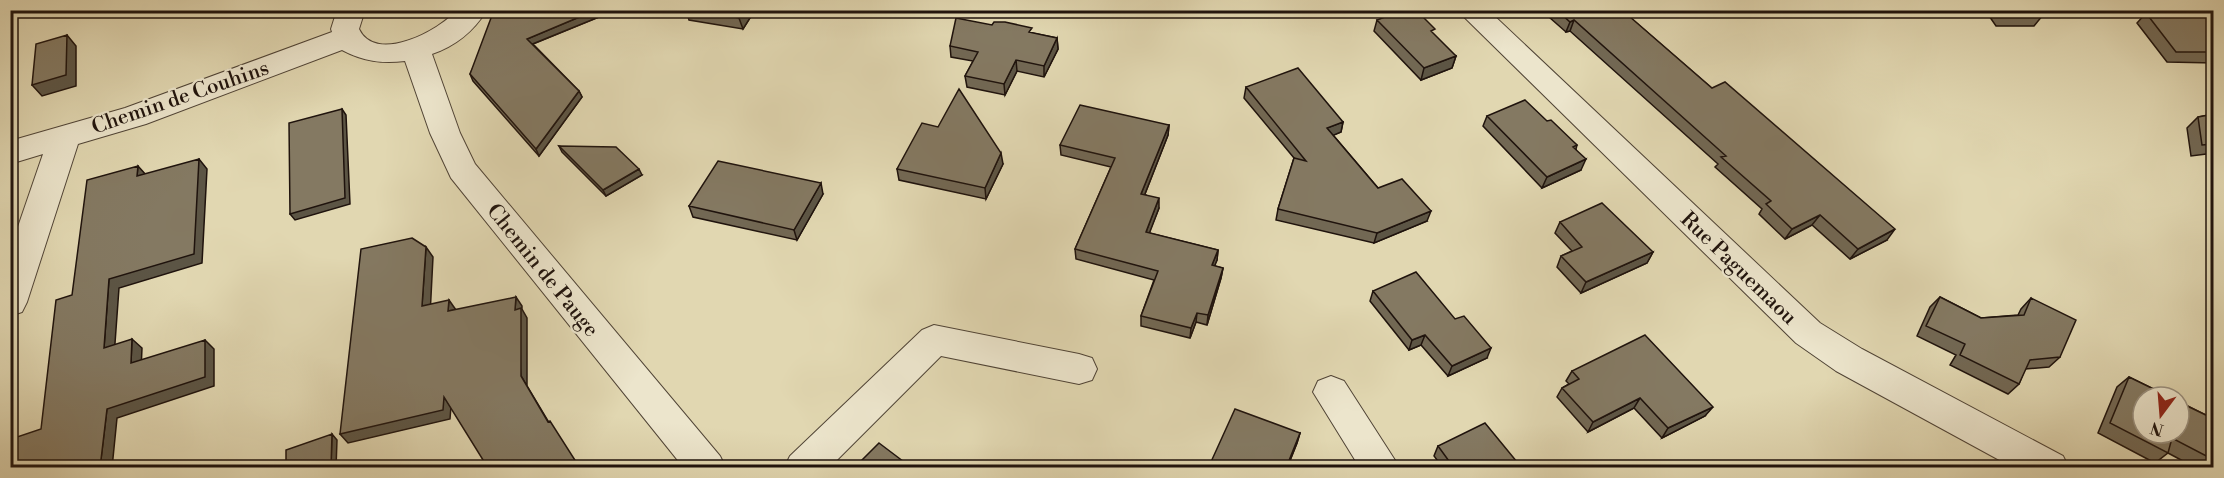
<svg xmlns="http://www.w3.org/2000/svg" width="2224" height="478" viewBox="0 0 2224 478" font-family="'Libre Bodoni',serif">
<style>
.lines{fill:none;stroke-linecap:round;stroke-linejoin:round}
.minor-casing{stroke:#504436;stroke-width:2}
.minor{fill:#ece5cc;fill-rule:evenodd}
.wall{fill:#726854;stroke:#1f130d;stroke-width:1.5}
.shaded-wall{fill:#5c5545;stroke:#1f130d;stroke-width:1.5}
.building{fill:#847962;stroke:#1f130d;stroke-width:1.5}
.labels{text-anchor:middle;stroke-width:4.5;stroke-linejoin:round;paint-order:stroke}
.street-label{font-size:21px;fill:#1f130d;stroke:#ece5cc}
</style>
<rect width="100%" height="100%" fill="#e1d7b1"/>
<filter id="stains"><feTurbulence type="fractalNoise" baseFrequency=".00333" numOctaves="4"/><feColorMatrix values="0 0 0 0 .2 0 0 0 0 .09 0 0 0 0 .02 0 0 0 .5 -.17"/></filter>
<radialGradient id="worn" r=".72"><stop offset=".6" stop-color="#630" stop-opacity="0"/><stop offset="1" stop-color="#630" stop-opacity=".3"/></radialGradient>
<g class="lines">
<defs>
<path id="minor" d="M 337,10 L 365,10 L 359,29 C 376,65 440,30 457,10 L 487,10 C 473,32 456,46 432,54 L 460,133 L 475,164 L 720,456 L 726,468 L 684,468 L 451,178 L 430,133 L 405,61 C 382,64 363,61 342,50 L 146,124 L 78,144 L 27,302 L 22,312 L 10,316 L 10,250 L 43,154 L 10,164 L 10,141 L 125,108 L 332,32 L 331,29 Z
M 1457,10 L 1488,10 L 1820,323 L 1862,349 L 2063,456 L 2069,468 L 2014,468 L 1836,371 L 1796,343 Z
M 934,325 L 1079,354 L 1092,358 L 1097,369 L 1092,380 L 1079,384 L 941,356 L 829,468 L 784,468 L 790,456 L 922,330 Z
M 1331,376 L 1344,381 L 1400,468 L 1360,468 L 1313,392 L 1318,381 Z"/>
</defs>
<use href="#minor" class="minor-casing"/>
<use href="#minor" class="minor"/>
</g>
<path class="wall" d="M 686,10 L 755,10 L 743,29 L 689,20 Z
M 1541,10 L 1631,10 L 1625,13 L 1887,240 L 1850,259 L 1812,225 L 1785,239 L 1759,214 L 1762,209 L 1715,167 L 1718,164 L 1570,31 L 1566,32 Z
M 1985,10 L 2039,10 L 2043,15 L 2034,26 L 1996,26 Z
M 500,12 L 599,17 L 533,44 L 579,91 L 582,97 L 539,156 L 473,81 L 470,74 Z
M 2146,13 L 2214,20 L 2214,63 L 2167,62 L 2137,23 Z
M 1377,20 L 1456,56 L 1452,68 L 1421,80 L 1374,31 Z
M 1032,33 L 1057,38 L 1058,49 L 1044,77 L 1017,71 L 1005,95 L 967,87 L 965,76 L 973,61 L 951,57 L 950,46 Z
M 1246,87 L 1343,122 L 1341,132 L 1333,135 L 1378,188 L 1427,221 L 1374,243 L 1276,220 L 1278,209 L 1294,158 L 1244,98 Z
M 2214,114 L 2214,153 L 2191,156 L 2187,128 L 2198,117 Z
M 1487,116 L 1547,121 L 1577,145 L 1576,149 L 1581,170 L 1542,188 L 1483,126 Z
M 1169,125 L 1168,135 L 1145,194 L 1159,208 L 1149,233 L 1218,250 L 1217,260 L 1214,266 L 1223,268 L 1221,278 L 1207,325 L 1196,322 L 1190,338 L 1141,326 L 1141,316 L 1154,280 L 1076,259 L 1075,249 L 1111,167 L 1061,155 L 1060,145 Z
M 559,146 L 642,175 L 606,196 L 562,152 Z
M 1003,164 L 986,199 L 899,180 L 897,169 Z
M 823,194 L 797,240 L 693,217 L 689,206 Z
M 1560,222 L 1653,252 L 1647,263 L 1581,293 L 1557,267 L 1561,256 L 1572,251 L 1555,233 Z
M 1373,291 L 1487,358 L 1448,376 L 1421,345 L 1409,350 L 1370,301 Z
M 1940,297 L 1981,318 L 2018,315 L 2021,309 L 2031,298 L 2060,357 L 2049,367 L 2025,369 L 2019,384 L 2008,394 L 1950,365 L 1956,355 L 1917,336 L 1930,307 Z
M 1572,371 L 1705,416 L 1662,438 L 1634,408 L 1588,432 L 1557,397 L 1562,388 L 1569,384 L 1566,381 Z
M 2129,377 L 2214,419 L 2214,468 L 2196,468 L 2168,453 L 2155,463 L 2098,433 L 2117,387 Z
M 1300,433 L 1297,443 L 1287,468 L 1210,468 L 1210,464 Z
M 1438,446 L 1522,468 L 1443,468 L 1434,456 Z"/>
<path class="shaded-wall" d="M 596,10 L 604,10 L 599,17 L 530,45 L 527,39 Z
M 744,10 L 755,10 L 743,29 L 739,18 Z
M 1574,20 L 1570,31 L 1566,32 L 1570,22 Z
M 67,35 L 76,46 L 76,86 L 42,96 L 32,85 Z
M 1057,38 L 1058,49 L 1044,77 L 1044,66 Z
M 1456,56 L 1452,68 L 1421,80 L 1424,68 Z
M 1016,60 L 1017,71 L 1005,95 L 1004,84 Z
M 579,91 L 582,97 L 539,156 L 536,149 Z
M 342,109 L 346,115 L 350,204 L 295,220 L 290,214 Z
M 1343,122 L 1341,132 L 1325,139 L 1327,128 Z
M 1169,125 L 1168,135 L 1141,204 L 1141,194 Z
M 1001,153 L 1003,164 L 986,199 L 985,188 Z
M 199,159 L 207,169 L 202,263 L 119,288 L 114,357 L 104,348 L 109,279 Z
M 1586,159 L 1581,170 L 1542,188 L 1547,177 Z
M 138,166 L 147,176 L 137,176 Z
M 639,169 L 642,175 L 606,196 L 603,190 Z
M 821,183 L 823,194 L 797,240 L 794,230 Z
M 1159,198 L 1159,208 L 1146,242 L 1146,232 Z
M 1431,211 L 1427,221 L 1374,243 L 1377,233 Z
M 1820,215 L 1812,225 L 1785,239 L 1792,229 Z
M 1895,229 L 1887,240 L 1850,259 L 1858,249 Z
M 426,247 L 433,257 L 430,316 L 422,306 Z
M 1218,250 L 1217,260 L 1211,275 L 1212,265 Z
M 1653,252 L 1647,263 L 1581,293 L 1586,282 Z
M 1223,268 L 1221,278 L 1207,325 L 1208,315 Z
M 516,297 L 522,306 L 522,309 L 527,318 L 527,386 L 554,431 L 521,376 L 515,310 Z
M 449,300 L 456,310 L 448,311 Z
M 1197,313 L 1196,322 L 1190,338 L 1191,328 Z
M 1425,335 L 1421,345 L 1409,350 L 1412,340 Z
M 132,339 L 142,348 L 141,371 L 131,363 Z
M 205,340 L 214,349 L 214,386 L 117,418 L 112,468 L 100,468 L 107,409 Z
M 1491,348 L 1487,358 L 1448,376 L 1452,366 Z
M 444,397 L 451,406 L 450,419 L 348,443 L 340,434 Z
M 1640,398 L 1634,408 L 1588,432 L 1593,422 Z
M 1713,407 L 1705,416 L 1662,438 L 1668,428 Z
M 1300,433 L 1297,443 L 1287,468 L 1286,468 Z
M 332,434 L 337,440 L 336,468 L 331,468 Z"/>
<path class="building" d="M 494,10 L 499,10 L 500,12 L 503,10 L 596,10 L 527,39 L 579,91 L 536,149 L 470,74 Z
M 695,10 L 744,10 L 739,18 Z
M 1403,10 L 1416,10 L 1435,29 L 1431,31 L 1456,56 L 1424,68 L 1377,20 Z
M 1557,10 L 1622,10 L 1712,88 L 1725,82 L 1895,229 L 1858,249 L 1820,215 L 1792,229 L 1766,204 L 1771,201 L 1721,157 L 1726,156 L 1574,20 L 1570,22 Z
M 2001,10 L 2039,10 L 2043,15 L 2004,15 Z
M 2146,13 L 2196,15 L 2214,20 L 2214,52 L 2176,52 Z
M 956,18 L 992,25 L 994,22 L 1005,22 L 1032,28 L 1029,32 L 1057,38 L 1044,66 L 1016,60 L 1004,84 L 965,76 L 978,52 L 950,46 Z
M 67,35 L 66,75 L 32,85 L 36,44 Z
M 1298,68 L 1343,122 L 1327,128 L 1378,188 L 1402,179 L 1431,211 L 1377,233 L 1278,209 L 1294,158 L 1306,161 L 1246,87 Z
M 959,89 L 1001,153 L 985,188 L 897,169 L 922,123 L 938,127 Z
M 1525,100 L 1547,121 L 1551,120 L 1577,145 L 1573,147 L 1586,159 L 1547,177 L 1487,116 Z
M 1080,105 L 1169,125 L 1141,194 L 1159,198 L 1146,232 L 1218,250 L 1212,265 L 1223,268 L 1208,315 L 1197,313 L 1191,328 L 1141,316 L 1158,271 L 1075,249 L 1115,158 L 1060,145 Z
M 342,109 L 345,198 L 290,214 L 289,123 Z
M 2214,114 L 2214,144 L 2202,145 L 2198,117 Z
M 559,146 L 616,147 L 639,169 L 603,190 Z
M 199,159 L 194,254 L 109,279 L 104,348 L 132,339 L 131,363 L 205,340 L 205,377 L 107,409 L 100,468 L 12,468 L 17,437 L 41,429 L 56,300 L 72,295 L 87,180 L 138,166 L 137,176 Z
M 718,161 L 821,183 L 794,230 L 689,206 Z
M 1602,203 L 1653,252 L 1586,282 L 1561,256 L 1582,247 L 1560,222 Z
M 412,238 L 426,247 L 422,306 L 449,300 L 448,311 L 516,297 L 515,310 L 521,308 L 521,376 L 548,422 L 550,421 L 580,468 L 488,468 L 444,397 L 443,410 L 340,434 L 361,249 Z
M 1416,272 L 1455,319 L 1464,316 L 1491,348 L 1452,366 L 1425,335 L 1412,340 L 1373,291 Z
M 1940,297 L 1981,318 L 2024,315 L 2031,298 L 2076,320 L 2060,357 L 2030,360 L 2019,384 L 1960,355 L 1965,344 L 1926,326 Z
M 1645,335 L 1713,407 L 1668,428 L 1640,398 L 1593,422 L 1562,388 L 1579,379 L 1572,371 Z
M 2129,377 L 2170,397 L 2143,397 L 2143,433 L 2179,433 L 2179,402 L 2214,419 L 2214,460 L 2172,438 L 2168,453 L 2110,423 Z
M 1235,409 L 1300,433 L 1286,468 L 1219,468 L 1210,464 Z
M 1485,423 L 1522,468 L 1454,468 L 1438,446 Z
M 332,434 L 331,468 L 286,468 L 286,450 Z
M 879,443 L 912,468 L 854,468 Z
M 1529,464 L 1532,468 L 1523,468 Z"/>
<g class="labels">
<g class="street-label">
<text transform="translate(180 97) rotate(-19)" y="7">Chemin de Couhins</text>
<text transform="translate(1739 268) rotate(44)" y="7">Rue Paguemaou</text>
<text transform="translate(543 270) rotate(51)" y="7">Chemin de Pauge</text>
</g>
</g>
<rect width="2224" height="478" fill="none" stroke="#e1d7b1" stroke-width="36"/>
<rect x="12" y="12" width="2200" height="454" fill="none" stroke="#1f130d" stroke-width="3"/>
<rect x="18" y="18" width="2188" height="442" fill="none" stroke="#1f130d" stroke-width="1.5"/>
<g transform="translate(2161 415) rotate(196)"><circle r="28" fill="#ece5cc" stroke="#9a9180" stroke-width="1.5"/>
<path d="M0-4.5L10 22L0 15L-10 22Z" fill="#8f2418"/>
<text y="-9" font-size="16" font-weight="bold" text-anchor="middle" fill="#1f130d">N</text>
</g>
<rect width="100%" height="100%" filter="url(#stains)"/>
<rect width="100%" height="100%" fill="url(#worn)"/>
</svg>
